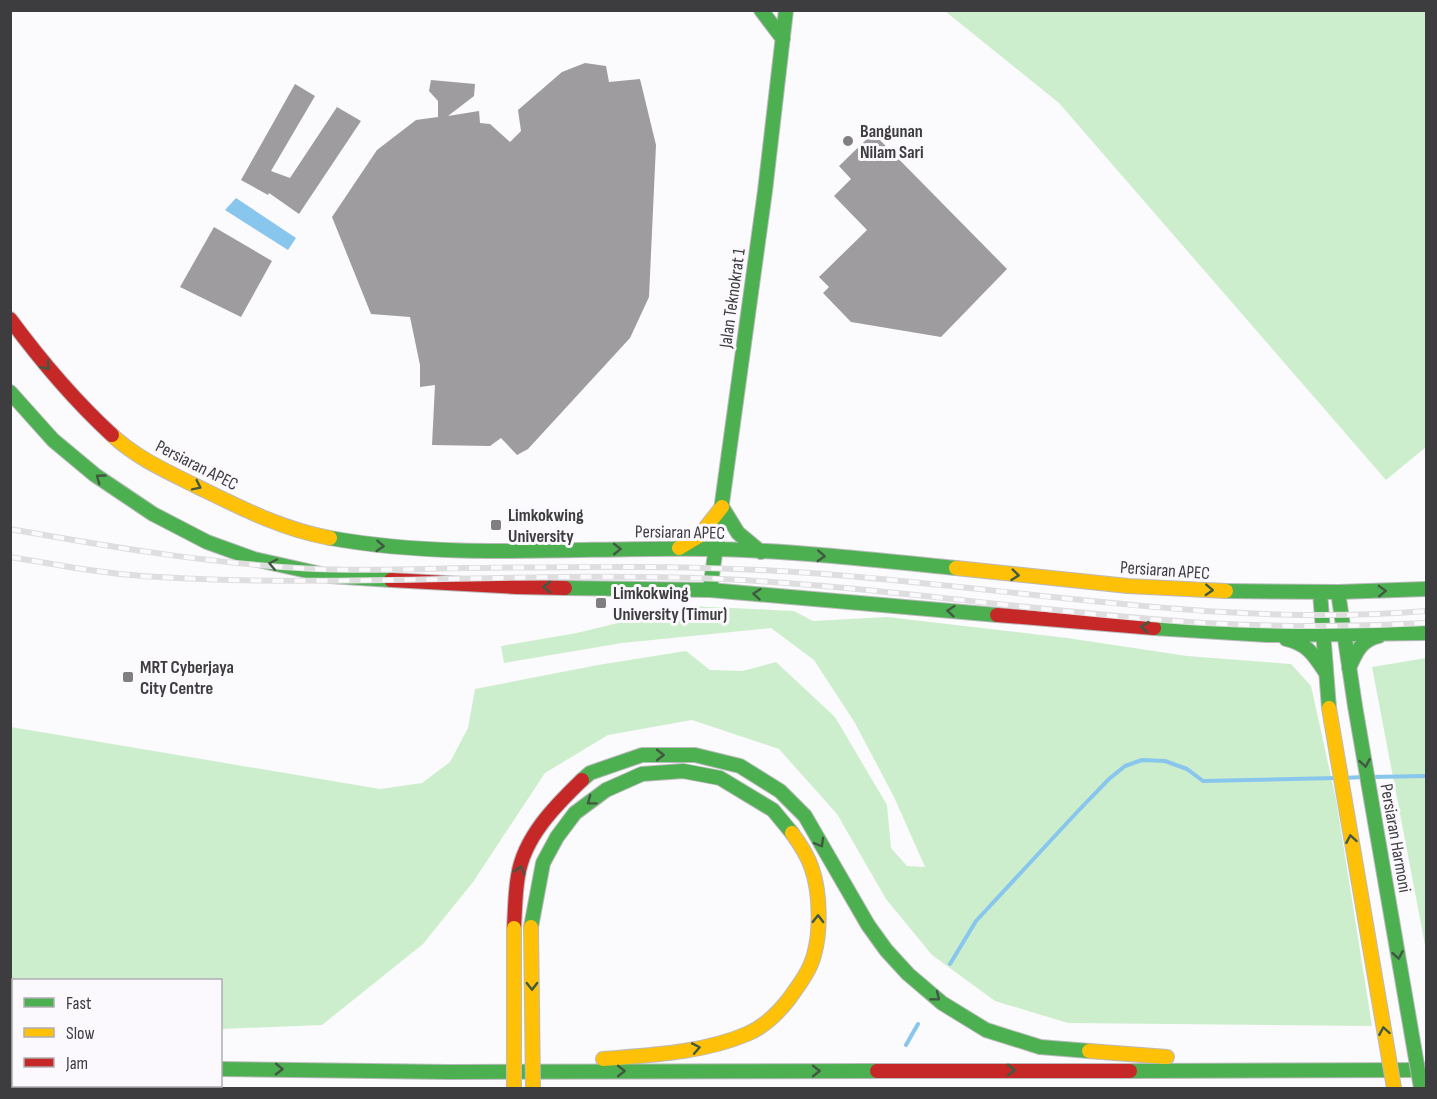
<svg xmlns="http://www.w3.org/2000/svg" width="1437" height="1099" viewBox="0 0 1437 1099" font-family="'Sofia Sans Condensed',sans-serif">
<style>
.green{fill:#cdeecc}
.water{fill:#88c6ed}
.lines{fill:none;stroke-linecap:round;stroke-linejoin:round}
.stream{stroke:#88c6ed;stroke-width:4}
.building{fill:#9e9c9f}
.fast-casing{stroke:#bab9bc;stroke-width:16}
.slow-casing{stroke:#bab9bc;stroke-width:16}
.jam-casing{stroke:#bab9bc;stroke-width:16}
.fast{stroke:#4caf50;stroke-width:14}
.slow{stroke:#ffc107;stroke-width:14}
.jam{stroke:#c62828;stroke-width:14}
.rail-casing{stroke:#dededf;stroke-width:6}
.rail{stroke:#fbf9fe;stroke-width:4;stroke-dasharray:11;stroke-linecap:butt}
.fast-bridge-casing{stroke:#bab9bc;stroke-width:16;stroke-linecap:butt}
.slow-bridge-casing{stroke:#bab9bc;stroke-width:16;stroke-linecap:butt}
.fast-bridge{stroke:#4caf50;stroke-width:14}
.slow-bridge{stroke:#ffc107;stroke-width:14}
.oneway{stroke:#415942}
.poi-dot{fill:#807e81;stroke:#fbf9fe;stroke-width:2}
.labels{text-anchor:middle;stroke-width:6;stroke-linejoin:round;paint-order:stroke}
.poi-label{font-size:18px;font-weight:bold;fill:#3d3c3e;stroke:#fbf9fe;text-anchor:start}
.street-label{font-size:18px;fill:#3d3c3e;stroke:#fbf9fe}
</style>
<rect width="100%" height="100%" fill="#fbfafd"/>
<path class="green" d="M 945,11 L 1426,11 L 1426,447 L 1386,480 L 1059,103 Z
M 687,606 L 794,611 L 813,621 L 887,617 L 1067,638 L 1187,656 L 1291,664 L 1311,686 L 1336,799 L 1372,1026 L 1068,1023 L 995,1001 L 932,955 L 886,899 L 837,814 L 779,749 L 692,720 L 608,735 L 545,773 L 473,882 L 423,944 L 322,1025 L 221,1029 L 220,980 L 14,980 L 13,1015 L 11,1015 L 11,727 L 380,789 L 422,783 L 450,762 L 468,728 L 475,689 L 598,665 L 686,651 L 710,670 L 743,671 L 776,662 L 835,717 L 887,805 L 891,848 L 907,866 L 925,867 L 894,797 L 855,723 L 814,660 L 771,628 L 622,643 L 504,663 L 501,646 L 577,633 Z
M 1426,658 L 1426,950 L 1372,667 Z"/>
<path class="water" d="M 236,198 L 296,238 L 288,250 L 225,210 Z"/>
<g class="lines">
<path class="stream" d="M 1371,777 L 1426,776
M 1344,778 L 1363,777
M 950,964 L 976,921 L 1079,810 L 1109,779 L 1125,766 L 1142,760 L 1165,761 L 1187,769 L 1203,781 L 1336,778
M 906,1045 L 918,1024"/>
</g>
<path class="building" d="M 585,63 L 606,66 L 609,82 L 640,79 L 656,145 L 649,297 L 630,338 L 528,449 L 517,455 L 501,438 L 490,446 L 432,445 L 435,385 L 420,387 L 420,365 L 410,317 L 371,314 L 332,217 L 377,150 L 416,120 L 438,117 L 438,101 L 429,91 L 431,80 L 475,84 L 474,96 L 448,116 L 479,111 L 480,123 L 490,124 L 510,142 L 521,131 L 518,110 L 562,72 Z
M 295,84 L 315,96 L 271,171 L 290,178 L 337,107 L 361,121 L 299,214 L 269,193 L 268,195 L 241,180 Z
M 873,133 L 1007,269 L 941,337 L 851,322 L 823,293 L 829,287 L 819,277 L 867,230 L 834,196 L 851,179 L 839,166 Z
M 214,227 L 272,261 L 241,317 L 180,287 Z"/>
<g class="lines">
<defs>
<path id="fast" d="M 761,10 L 783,39
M 10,392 L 53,440 L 95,475 L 153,514 L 207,542 L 254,559 L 330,576 L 391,580
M 722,507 L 738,533 L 761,552
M 330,538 C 457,561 588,546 716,549 C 796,551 876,560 956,568
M 565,588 L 710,590 L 997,615
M 710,590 L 765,191 L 786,10
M 1226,591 L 1338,592 L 1426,589
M 1320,592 L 1329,708
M 1338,592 L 1355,706
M 1154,628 L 1267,635 L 1426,633
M 1286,639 C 1308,644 1314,655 1326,673
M 1349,668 C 1356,652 1361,640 1379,636
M 582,780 L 590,773 L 642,755 L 695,755 L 740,766 L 780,791 L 805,816 L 868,925 L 886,950 L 908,974 L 942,1003 L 986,1030 L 1040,1047 L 1089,1051
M 531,927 L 543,863 L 557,837 L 575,813 L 606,790 L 642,774 L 683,771 L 720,778 L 773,810 L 792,833
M 10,1066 L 14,1066
M 220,1069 L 450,1072 L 877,1071
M 1130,1071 L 1426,1070"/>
<path id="slow" d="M 112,435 C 135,457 166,471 194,485 C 239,507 281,529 330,538
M 679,548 L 699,536 L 722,507
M 956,568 L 1128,586 L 1226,591
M 1089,1051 L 1167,1057
M 603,1059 C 651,1055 702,1053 747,1034 C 764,1027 778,1013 789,999 C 798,986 810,971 814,955 C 821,931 820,892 812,869 C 808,856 800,844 792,833"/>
<path id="jam" d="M 10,319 C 41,361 74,400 112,435
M 391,580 L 517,587 L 565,588
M 997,615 L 1154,628
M 514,928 C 515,911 515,893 518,876 C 524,837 555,806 582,780
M 877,1071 L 1130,1071"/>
</defs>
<use href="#fast" class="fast-casing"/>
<use href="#slow" class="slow-casing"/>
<use href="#jam" class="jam-casing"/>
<use href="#fast" class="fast"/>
<use href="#slow" class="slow"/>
<use href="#jam" class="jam"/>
<defs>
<path id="rail" d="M 10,529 C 111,547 212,564 315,569 C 365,571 415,569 465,568 C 569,567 674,565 779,571 C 994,583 1210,629 1426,611
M 10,557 C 60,565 109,575 159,577 C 347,588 535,571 722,579 C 884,587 1044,613 1205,623 C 1279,627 1353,627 1426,623"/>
</defs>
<use href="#rail" class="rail-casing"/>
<use href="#rail" class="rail"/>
<defs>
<path id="fast-bridge" d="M 1355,706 L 1421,1088"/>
<path id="slow-bridge" d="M 1329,708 L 1394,1088
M 531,927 L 533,1088
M 514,928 L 514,1088"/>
</defs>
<use href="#fast-bridge" class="fast-bridge-casing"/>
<use href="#slow-bridge" class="slow-bridge-casing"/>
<use href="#fast-bridge" class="fast-bridge"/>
<use href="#slow-bridge" class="slow-bridge"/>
</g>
<defs><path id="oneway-chevron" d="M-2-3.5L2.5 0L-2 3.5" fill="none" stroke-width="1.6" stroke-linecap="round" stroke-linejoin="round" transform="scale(1.5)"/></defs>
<g class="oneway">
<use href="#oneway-chevron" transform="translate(46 366) rotate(49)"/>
<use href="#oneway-chevron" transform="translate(100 478) rotate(-144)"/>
<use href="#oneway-chevron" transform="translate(197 486) rotate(26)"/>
<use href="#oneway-chevron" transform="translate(380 546) rotate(4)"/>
<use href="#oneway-chevron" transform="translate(617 549) rotate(-1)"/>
<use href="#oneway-chevron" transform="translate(821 556) rotate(3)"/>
<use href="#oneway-chevron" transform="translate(273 564) rotate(-168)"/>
<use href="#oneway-chevron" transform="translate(1015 575) rotate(6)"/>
<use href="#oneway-chevron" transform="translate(547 587) rotate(-179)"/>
<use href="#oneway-chevron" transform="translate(1209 590) rotate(3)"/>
<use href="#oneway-chevron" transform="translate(1382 591) rotate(-2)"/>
<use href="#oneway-chevron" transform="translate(757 594) rotate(-175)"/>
<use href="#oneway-chevron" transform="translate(951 611) rotate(-175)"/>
<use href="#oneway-chevron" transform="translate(1145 627) rotate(-174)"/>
<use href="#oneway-chevron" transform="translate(660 755)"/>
<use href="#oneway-chevron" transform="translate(1365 763) rotate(80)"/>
<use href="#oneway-chevron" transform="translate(591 801) rotate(143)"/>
<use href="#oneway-chevron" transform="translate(1351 839) rotate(-100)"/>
<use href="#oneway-chevron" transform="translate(820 843) rotate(60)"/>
<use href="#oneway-chevron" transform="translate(520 870) rotate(-74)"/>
<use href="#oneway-chevron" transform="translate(818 919) rotate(-89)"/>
<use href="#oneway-chevron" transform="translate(1398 955) rotate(80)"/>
<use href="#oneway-chevron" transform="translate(532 986) rotate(89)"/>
<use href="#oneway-chevron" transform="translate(936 997) rotate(39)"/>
<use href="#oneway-chevron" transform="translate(1384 1031) rotate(-100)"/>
<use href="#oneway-chevron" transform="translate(696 1048) rotate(-11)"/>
<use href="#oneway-chevron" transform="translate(279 1069) rotate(1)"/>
<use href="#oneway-chevron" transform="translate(1011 1070)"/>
<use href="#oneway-chevron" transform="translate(621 1071)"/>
<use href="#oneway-chevron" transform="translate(816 1071)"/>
</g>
<g class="poi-dot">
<circle cx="848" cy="141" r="6"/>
<rect x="490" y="519" width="12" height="12" rx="3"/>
<rect x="595" y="597" width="12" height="12" rx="3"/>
<rect x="122" y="671" width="12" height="12" rx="3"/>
</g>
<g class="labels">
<g class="poi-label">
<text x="860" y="137">Bangunan<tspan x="860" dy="21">Nilam Sari</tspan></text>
<text x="508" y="521">Limkokwing<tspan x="508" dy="21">University</tspan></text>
<text x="613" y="599">Limkokwing<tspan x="613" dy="21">University (Timur)</tspan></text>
<text x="140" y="673">MRT Cyberjaya<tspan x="140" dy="21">City Centre</tspan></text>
</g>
<g class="street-label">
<text transform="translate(732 298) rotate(-82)" y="6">Jalan Teknokrat 1</text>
<text transform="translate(197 465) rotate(27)" y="6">Persiaran APEC</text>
<text transform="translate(680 532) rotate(1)" y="6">Persiaran APEC</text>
<text transform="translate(1165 570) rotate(4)" y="6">Persiaran APEC</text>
<text transform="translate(1396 838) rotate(80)" y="6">Persiaran Harmoni</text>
</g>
</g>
<rect width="1437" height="1099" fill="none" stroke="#3d3c3e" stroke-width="24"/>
<rect x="12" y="979" width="210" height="108" fill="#fbf9fe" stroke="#afadb1" stroke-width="1.5"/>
<rect x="24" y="998" width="30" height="9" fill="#4caf50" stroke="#afadb1" stroke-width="1.5"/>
<text x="66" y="1009" font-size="18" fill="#3d3c3e">Fast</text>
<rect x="24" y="1028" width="30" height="9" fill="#ffc107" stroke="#afadb1" stroke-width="1.5"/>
<text x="66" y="1039" font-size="18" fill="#3d3c3e">Slow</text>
<rect x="24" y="1058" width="30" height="9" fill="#c62828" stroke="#afadb1" stroke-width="1.5"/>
<text x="66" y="1069" font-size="18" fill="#3d3c3e">Jam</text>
</svg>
